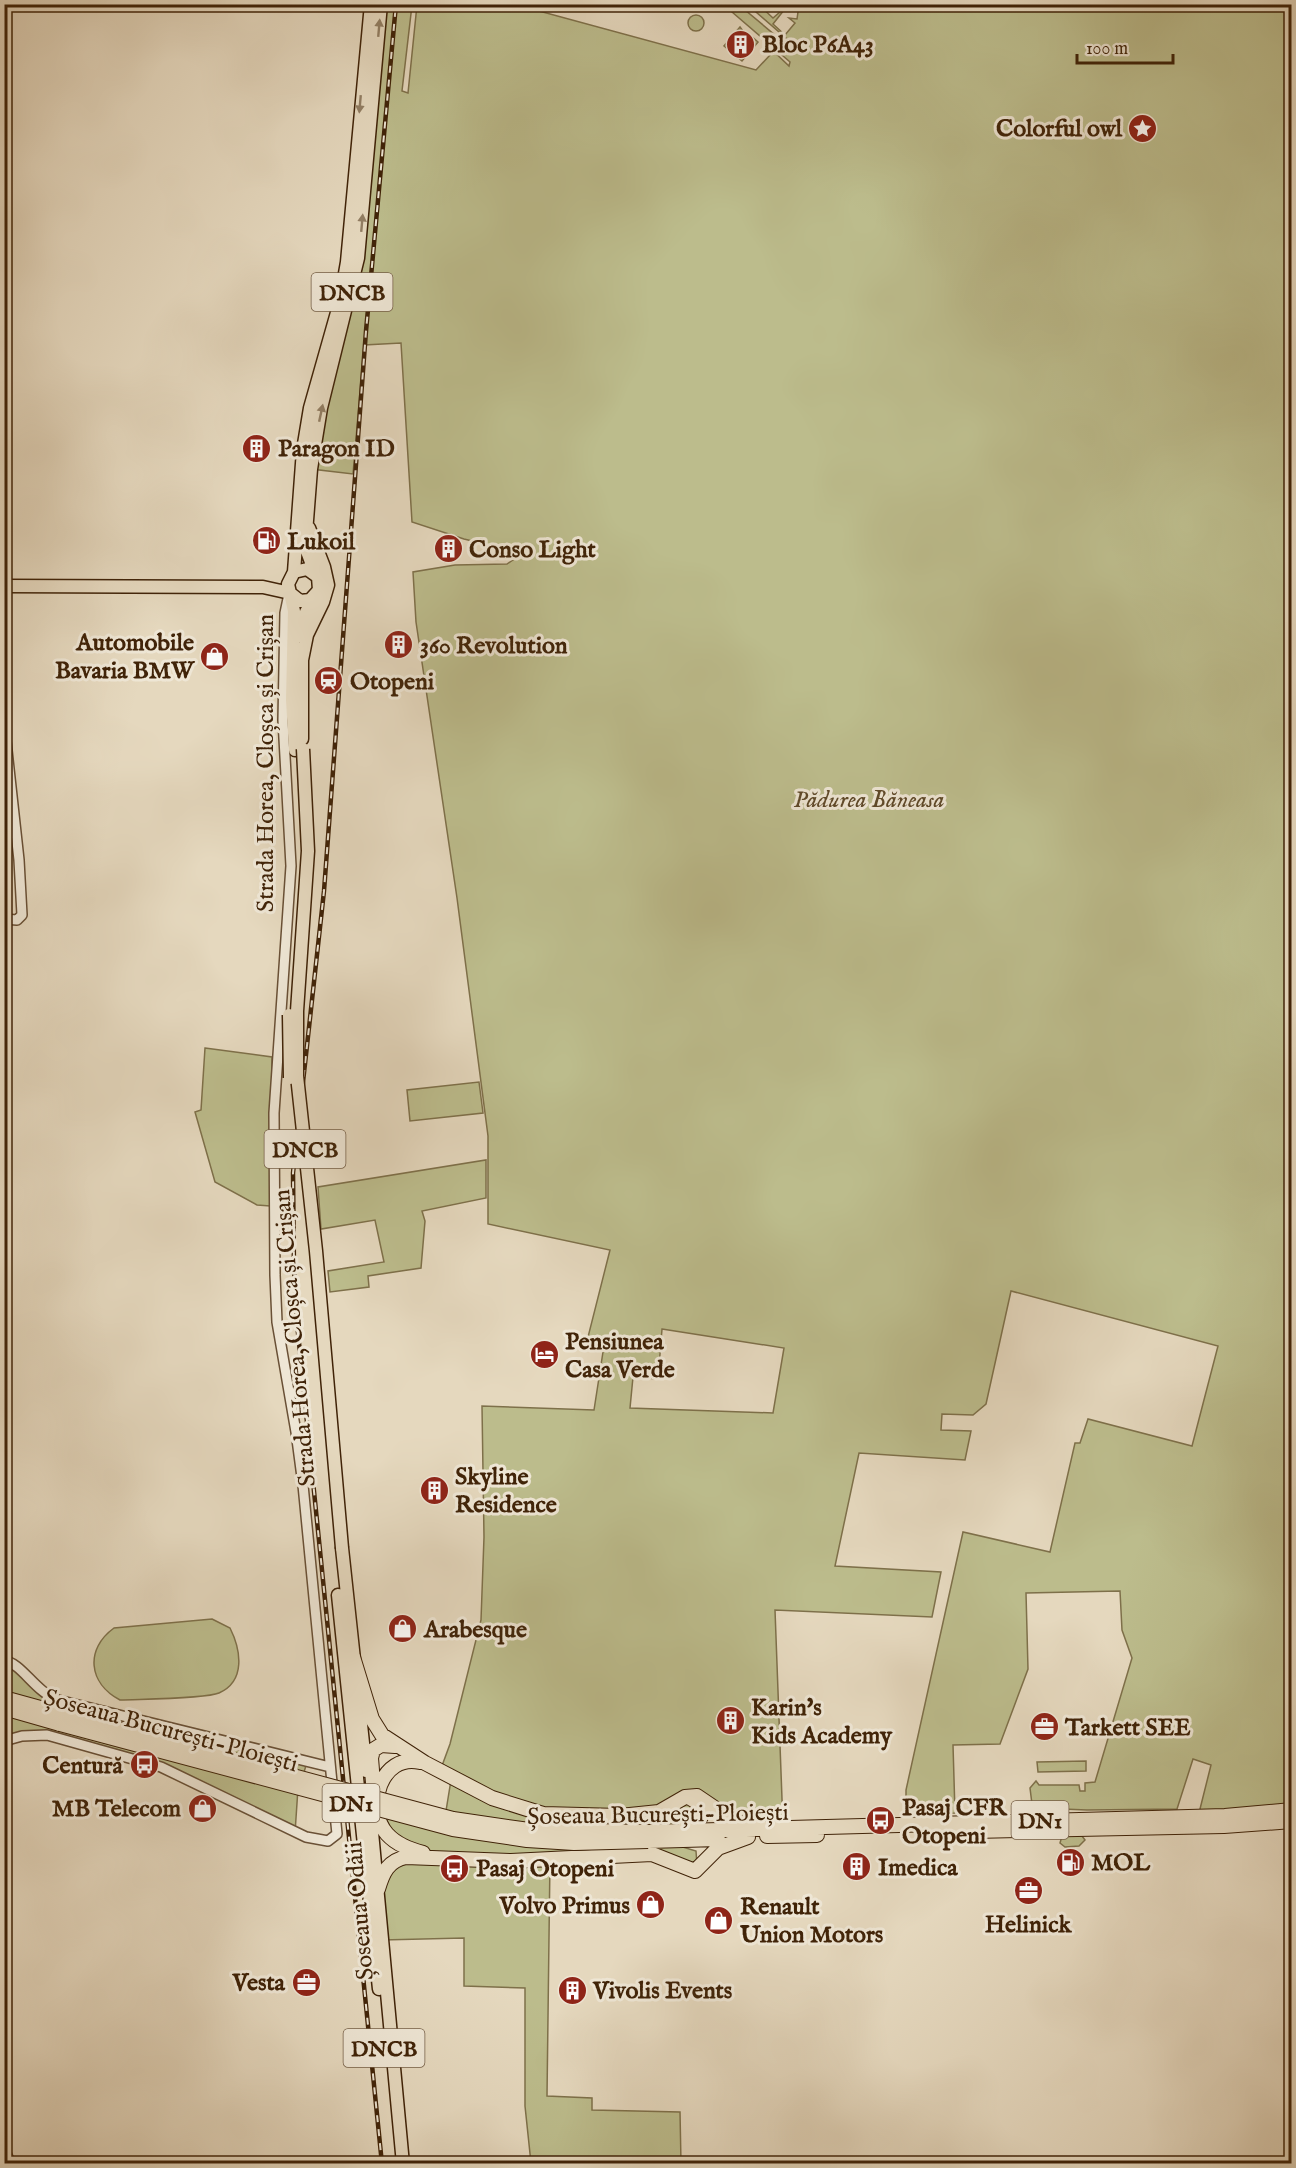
<svg xmlns="http://www.w3.org/2000/svg" width="1296" height="2168" viewBox="0 0 1296 2168" font-family="'IM FELL English',serif">
<style>
.green{fill:#bcbc8c;stroke:#7e704a;stroke-width:1.5;fill-rule:evenodd}
.lines{fill:none;stroke-linecap:round;stroke-linejoin:round}
.minor-casing{stroke:#695036;stroke-width:12}
.major-casing{stroke:#402308;stroke-width:15}
.highway-casing{stroke:#402308;stroke-width:16}
.minor{stroke:#eee6d5;stroke-width:9}
.major{stroke:#e5d8be;stroke-width:12}
.highway{stroke:#e5d8be;stroke-width:14}
.rail-casing{stroke:#402308;stroke-width:4.5}
.rail{stroke:#eee6d5;stroke-width:2;stroke-dasharray:7;stroke-linecap:butt}
.major-bridge-casing{stroke:#402308;stroke-width:15;stroke-linecap:butt}
.highway-bridge-casing{stroke:#402308;stroke-width:16;stroke-linecap:butt}
.major-bridge{stroke:#e5d8be;stroke-width:12}
.highway-bridge{stroke:#e5d8be;stroke-width:14}
.oneway{fill:#927e63}
.labels{text-anchor:middle;stroke-width:6;stroke-linejoin:round;paint-order:stroke}
.shield{fill:#eee6d5;stroke:#745e46;stroke-width:1.5}
.shield-label{font-size:22px;font-weight:bold;fill:#402308}
.poi-label{font-size:24px;font-weight:bold;fill:#402308;stroke:#eee6d5;text-anchor:start}
.street-label{font-size:24px;fill:#402308;stroke:#eee6d5}
.park-label{font-size:24px;font-style:italic;fill:#5f4929;stroke:#eee6d5}
</style>
<rect width="100%" height="100%" fill="#e5d8be"/>
<filter id="stains"><feTurbulence type="fractalNoise" baseFrequency=".00333" numOctaves="4"/><feColorMatrix values="0 0 0 0 .2 0 0 0 0 .09 0 0 0 0 .02 0 0 0 .5 -.17"/></filter>
<radialGradient id="worn" r=".72"><stop offset=".6" stop-color="#630" stop-opacity="0"/><stop offset="1" stop-color="#630" stop-opacity=".3"/></radialGradient>
<path class="green" d="M 381,5 L 412,5 L 402,91 L 408,93 L 417,5 L 517,5 L 756,70 L 771,54 L 766,48 L 768,46 L 789,66 L 790,62 L 732,12 L 739,5 L 793,50 L 794,45 L 748,5 L 759,5 L 773,18 L 788,5 L 773,24 L 785,35 L 795,23 L 789,18 L 797,19 L 799,5 L 1291,5 L 1291,1810 L 1198,1817 L 1211,1765 L 1193,1759 L 1177,1809 L 1087,1810 L 1038,1808 L 1032,1804 L 1030,1788 L 1036,1781 L 1039,1785 L 1079,1785 L 1080,1791 L 1085,1791 L 1085,1783 L 1095,1782 L 1132,1658 L 1122,1630 L 1120,1591 L 1026,1593 L 1028,1669 L 1000,1744 L 953,1745 L 955,1813 L 906,1814 L 906,1790 L 963,1532 L 1050,1552 L 1075,1443 L 1080,1443 L 1088,1419 L 1192,1446 L 1218,1346 L 1011,1291 L 986,1404 L 973,1415 L 942,1414 L 941,1430 L 971,1431 L 965,1460 L 859,1453 L 835,1566 L 941,1572 L 932,1617 L 775,1610 L 783,1826 L 751,1827 L 694,1799 L 697,1823 L 574,1832 L 445,1817 L 451,1780 L 439,1774 L 450,1744 L 481,1620 L 484,1537 L 482,1406 L 594,1410 L 605,1339 L 588,1337 L 610,1250 L 488,1224 L 488,1136 L 457,898 L 416,622 L 413,572 L 455,565 L 507,564 L 523,553 L 464,539 L 412,522 L 401,343 L 364,345 L 353,474 L 311,469 ZM 662,1329 L 784,1348 L 773,1413 L 630,1408 L 633,1377 L 658,1379 Z
M688 23a8 8 0 1 1 16 0a8 8 0 1 1-16 0Z
M 740,27 L 745,34 L 740,30 L 728,45 L 741,57 L 754,42 L 750,35 L 758,42 L 742,61 L 724,46 Z
M 205,1048 L 272,1057 L 270,1206 L 257,1205 L 215,1182 L 195,1112 L 201,1110 Z
M 479,1082 L 483,1113 L 410,1121 L 407,1090 Z
M 486,1160 L 486,1198 L 422,1211 L 425,1221 L 421,1268 L 368,1276 L 369,1287 L 330,1292 L 328,1271 L 384,1262 L 375,1220 L 321,1229 L 318,1187 Z
M 212,1619 L 230,1628 C 241,1650 246,1681 219,1693 C 205,1699 139,1699 120,1700 C 88,1683 85,1649 114,1628 Z
M 4,1661 L 43,1693 L 307,1762 L 302,1779 L 5,1692 Z
M 4,1709 L 298,1788 L 295,1833 L 186,1778 L 47,1735 L 5,1741 Z
M 1086,1761 L 1086,1771 L 1038,1772 L 1037,1762 Z
M 378,1810 L 663,1841 L 696,1851 L 697,1865 L 667,1859 L 550,1859 L 547,2096 L 592,2098 L 592,2110 L 680,2112 L 681,2163 L 531,2163 L 525,2106 L 525,1988 L 464,1986 L 464,1938 L 382,1940 L 378,1889 L 400,1859 L 403,1846 Z
M 1062,1836 L 1082,1836 L 1085,1840 L 1079,1846 L 1065,1847 L 1060,1843 Z"/>
<g class="lines">
<defs>
<path id="minor" d="M 4,723 L 19,860 L 22,915 L 17,920 L 4,919
M 4,1661 C 21,1662 35,1692 58,1700 L 330,1767
M 4,1741 L 22,1736 L 47,1735 L 161,1767 L 306,1837 L 328,1841 L 337,1834 L 303,1485 L 296,1432 L 277,1322 L 275,1275 L 274,1113 L 291,866 L 283,720 L 285,613 L 289,594
M 4,2149 L 11,2164"/>
<path id="major" d="M 294,572 L 303,450 L 310,408 L 340,302 L 347,262 L 371,4
M 315,573 L 305,546 L 311,469 L 321,408 L 358,258 L 381,4
M 4,586 L 263,587 L 290,593
M 290,593 L 300,601 L 310,600 L 319,590 L 318,577 L 307,569 L 294,572 L 288,584 L 294,611 L 292,700 L 295,750
M 302,637 L 306,612 L 314,598
M 302,654 L 302,739
M 302,660 L 307,635 L 323,602 L 328,585 L 324,567 L 309,528
M 342,1548 L 366,1771
M 338,1595 L 379,1989
M 369,1800 L 403,2164"/>
<path id="highway" d="M 353,1657 L 372,1719 L 382,1735 L 425,1763 L 492,1798 L 543,1814 L 620,1816 L 659,1812 L 685,1797 L 697,1796 L 728,1817 L 749,1827
M 4,1698 L 62,1714
M 4,1708 L 60,1724
M 420,1762 C 381,1753 364,1808 387,1834 C 397,1845 410,1849 423,1853
M 374,1795 L 371,1758 L 373,1750 L 381,1745 L 395,1746
M 685,1827 L 697,1823 L 702,1815 L 700,1804 L 690,1798
M 974,1831 L 1224,1826 L 1292,1821
M 647,1832 L 1225,1816 L 1292,1810
M 767,1836 L 817,1835
M 648,1841 L 718,1839
M 378,1889 C 383,1872 388,1861 406,1857 L 511,1861 L 652,1854 L 695,1871 L 718,1848 L 748,1837"/>
</defs>
<use href="#minor" class="minor-casing"/>
<use href="#major" class="major-casing"/>
<use href="#highway" class="highway-casing"/>
<use href="#minor" class="minor"/>
<use href="#major" class="major"/>
<use href="#highway" class="highway"/>
<defs>
<path id="rail" d="M 382,2164 L 297,1323 L 294,1270 L 293,1173 L 324,891 L 366,331 L 396,4"/>
</defs>
<use href="#rail" class="rail-casing"/>
<use href="#rail" class="rail"/>
<defs>
<path id="major-bridge" d="M 303,749 L 308,851 L 297,1011 L 297,1076 L 316,1251 L 342,1548
M 289,1015 L 290,1078"/>
<path id="highway-bridge" d="M 62,1714 L 453,1819 L 529,1830 L 647,1832
M 60,1724 L 453,1829 L 527,1840 L 574,1843 L 648,1841"/>
</defs>
<use href="#major-bridge" class="major-bridge-casing"/>
<use href="#highway-bridge" class="highway-bridge-casing"/>
<use href="#major-bridge" class="major-bridge"/>
<use href="#highway-bridge" class="highway-bridge"/>
</g>
<defs><path id="oneway-solid" d="M-6-.8H1V-3.2L6.5 0L1 3.2V.8H-6Z" transform="scale(1.5)"/></defs>
<g class="oneway">
<use href="#oneway-solid" transform="translate(379 28) rotate(-85)"/>
<use href="#oneway-solid" transform="translate(360 104) rotate(95)"/>
<use href="#oneway-solid" transform="translate(362 223) rotate(-85)"/>
<use href="#oneway-solid" transform="translate(321 413) rotate(-78)"/>
</g>
<defs>
<symbol id="building-disc" viewBox="-11 -11 22 22"><circle r="9.5" fill="#8f2418" stroke="#eee6d5"/><path d="M-4-6H4V6H1V3H-1V6H-4ZM-2.5-4.3h1.7v1.8h-1.7ZM.8-4.3h1.7v1.8H.8ZM-2.5-1h1.7V.8h-1.7ZM.8-1h1.7V.8H.8Z" fill="#fff"/></symbol>
<symbol id="sight-disc" viewBox="-11 -11 22 22"><circle r="9.5" fill="#8f2418" stroke="#eee6d5"/><path d="M0-6L1.8-2.2L6-1.7L2.9 1.2L3.7 5.4L0 3.3L-3.7 5.4L-2.9 1.2L-6-1.7L-1.8-2.2Z" fill="#fff"/></symbol>
<symbol id="fuel-disc" viewBox="-11 -11 22 22"><circle r="9.5" fill="#8f2418" stroke="#eee6d5"/><path d="M-5.5-6h7V0h2V4h1.3V-2.5L3-4.5l.8-.8L6-3V5H2.5V1h-1V6h-7ZM-4.2-4.7v3.2H.2V-4.7Z" fill="#fff"/></symbol>
<symbol id="shop-disc" viewBox="-11 -11 22 22"><circle r="9.5" fill="#8f2418" stroke="#eee6d5"/><path d="M-5-2.5h2.3a2.7 3.5 0 0 1 5.4 0H5L5.5 6h-11ZM-1.5-2.5h3a1.5 2.3 0 0 0-3 0Z" fill="#fff"/></symbol>
<symbol id="station-disc" viewBox="-11 -11 22 22"><circle r="9.5" fill="#8f2418" stroke="#eee6d5"/><path d="M-3-6H3Q5-6 5-4V2Q5 4 3 4L4.5 6H3L1.5 4h-3L-3 6H-4.5L-3 4Q-5 4-5 2V-4Q-5-6-3-6ZM-3.5-4v3h7v-3ZM-3.5 1v1.5H-2V1ZM2 1v1.5H3.5V1Z" fill="#fff"/></symbol>
<symbol id="hotel-disc" viewBox="-11 -11 22 22"><circle r="9.5" fill="#8f2418" stroke="#eee6d5"/><path d="M-6-4.5h1.5V1H6V5H4.5V3h-9V5H-6ZM-4 0a1.8 1.8 0 1 1 3.6 0ZM.5 0V-2.5h3Q6-2.5 6 0Z" fill="#fff"/></symbol>
<symbol id="office-disc" viewBox="-11 -11 22 22"><circle r="9.5" fill="#8f2418" stroke="#eee6d5"/><path d="M-6-3h4V-5.5h4V-3h4V5H-6ZM-1-4.5V-3h2v-1.5ZM-6 0V1H6V0Z" fill="#fff"/></symbol>
<symbol id="bus-disc" viewBox="-11 -11 22 22"><circle r="9.5" fill="#8f2418" stroke="#eee6d5"/><path d="M-5-6H5V4H4V6H2V4H-2V6H-4V4H-5ZM-3.5-4V0h7V-4ZM-3.5 1.2v1.5H-2V1.2ZM2 1.2v1.5H3.5V1.2Z" fill="#fff"/></symbol>
</defs>
<g fill-rule="evenodd">
<use href="#building-disc" x="724" y="28" width="33" height="33"/>
<use href="#sight-disc" x="1126" y="112" width="33" height="33"/>
<use href="#building-disc" x="240" y="432" width="33" height="33"/>
<use href="#fuel-disc" x="250" y="524" width="33" height="33"/>
<use href="#building-disc" x="432" y="532" width="33" height="33"/>
<use href="#building-disc" x="382" y="628" width="33" height="33"/>
<use href="#shop-disc" x="198" y="640" width="33" height="33"/>
<use href="#station-disc" x="312" y="664" width="33" height="33"/>
<use href="#hotel-disc" x="528" y="1338" width="33" height="33"/>
<use href="#building-disc" x="418" y="1474" width="33" height="33"/>
<use href="#shop-disc" x="386" y="1612" width="33" height="33"/>
<use href="#building-disc" x="714" y="1704" width="33" height="33"/>
<use href="#office-disc" x="1028" y="1710" width="33" height="33"/>
<use href="#bus-disc" x="128" y="1748" width="33" height="33"/>
<use href="#shop-disc" x="186" y="1792" width="33" height="33"/>
<use href="#bus-disc" x="864" y="1804" width="33" height="33"/>
<use href="#fuel-disc" x="1054" y="1846" width="33" height="33"/>
<use href="#building-disc" x="840" y="1850" width="33" height="33"/>
<use href="#bus-disc" x="438" y="1852" width="33" height="33"/>
<use href="#office-disc" x="1012" y="1874" width="33" height="33"/>
<use href="#shop-disc" x="634" y="1888" width="33" height="33"/>
<use href="#shop-disc" x="702" y="1904" width="33" height="33"/>
<use href="#office-disc" x="290" y="1966" width="33" height="33"/>
<use href="#building-disc" x="556" y="1974" width="33" height="33"/>
</g>
<g class="labels">
<g class="shield">
<rect x="311.5" y="273" width="81" height="38" rx="4.5"/>
<rect x="264.5" y="1130" width="81" height="38" rx="4.5"/>
<rect x="322.5" y="1784" width="57" height="38" rx="4.5"/>
<rect x="1011.5" y="1801" width="57" height="38" rx="4.5"/>
<rect x="343.5" y="2029" width="81" height="38" rx="4.5"/>
</g>
<g class="shield-label">
<text x="352" y="300">DNCB</text>
<text x="305" y="1157">DNCB</text>
<text x="351" y="1811">DN1</text>
<text x="1040" y="1828">DN1</text>
<text x="384" y="2056">DNCB</text>
</g>
<g class="poi-label">
<text x="762" y="52">Bloc P6A43</text>
<text x="1122" y="136" text-anchor="end">Colorful owl</text>
<text x="278" y="456">Paragon ID</text>
<text x="287" y="549">Lukoil</text>
<text x="469" y="557">Conso Light</text>
<text x="194" y="650" text-anchor="end">Automobile<tspan x="194" dy="28">Bavaria BMW</tspan></text>
<text x="420" y="653">360 Revolution</text>
<text x="350" y="689">Otopeni</text>
<text x="565" y="1349">Pensiunea<tspan x="565" dy="28">Casa Verde</tspan></text>
<text x="455" y="1484">Skyline<tspan x="455" dy="28">Residence</tspan></text>
<text x="424" y="1637">Arabesque</text>
<text x="751" y="1715">Karin's<tspan x="751" dy="28">Kids Academy</tspan></text>
<text x="1065" y="1735">Tarkett SEE</text>
<text x="123" y="1773" text-anchor="end">Centură</text>
<text x="902" y="1815">Pasaj CFR<tspan x="902" dy="28">Otopeni</tspan></text>
<text x="181" y="1816" text-anchor="end">MB Telecom</text>
<text x="1091" y="1870">MOL</text>
<text x="878" y="1875">Imedica</text>
<text x="476" y="1876">Pasaj Otopeni</text>
<text x="630" y="1913" text-anchor="end">Volvo Primus</text>
<text x="740" y="1914">Renault<tspan x="740" dy="28">Union Motors</tspan></text>
<text x="1028" y="1932" text-anchor="middle">Helinick</text>
<text x="285" y="1990" text-anchor="end">Vesta</text>
<text x="593" y="1998">Vivolis Events</text>
</g>
<g class="street-label">
<text transform="translate(265 763) rotate(-90)" y="8">Strada Horea, Cloșca și Crișan</text>
<text transform="translate(294 1338) rotate(-95)" y="8">Strada Horea, Cloșca și Crișan</text>
<text transform="translate(171 1730) rotate(15)" y="8">Șoseaua București-Ploiești</text>
<text transform="translate(658 1814) rotate(-1)" y="8">Șoseaua București-Ploiești</text>
<text transform="translate(359 1911) rotate(-95)" y="8">Șoseaua Odăii</text>
</g>
<g class="park-label">
<text x="869" y="807">Pădurea Băneasa</text>
</g>
</g>
<rect width="1296" height="2168" fill="none" stroke="#e5d8be" stroke-width="24"/>
<rect x="6" y="6" width="1284" height="2156" fill="none" stroke="#402308" stroke-width="3"/>
<rect x="12" y="12" width="1272" height="2144" fill="none" stroke="#402308" stroke-width="1.5"/>
<path d="M1077 54v9h96v-9" fill="none" stroke="#402308" stroke-width="3"/>
<text x="1086" y="54" font-size="18" fill="#402308" stroke="#eee6d5" stroke-width="4.5" paint-order="stroke">100 m</text>
<rect width="100%" height="100%" filter="url(#stains)"/>
<rect width="100%" height="100%" fill="url(#worn)"/>
</svg>
